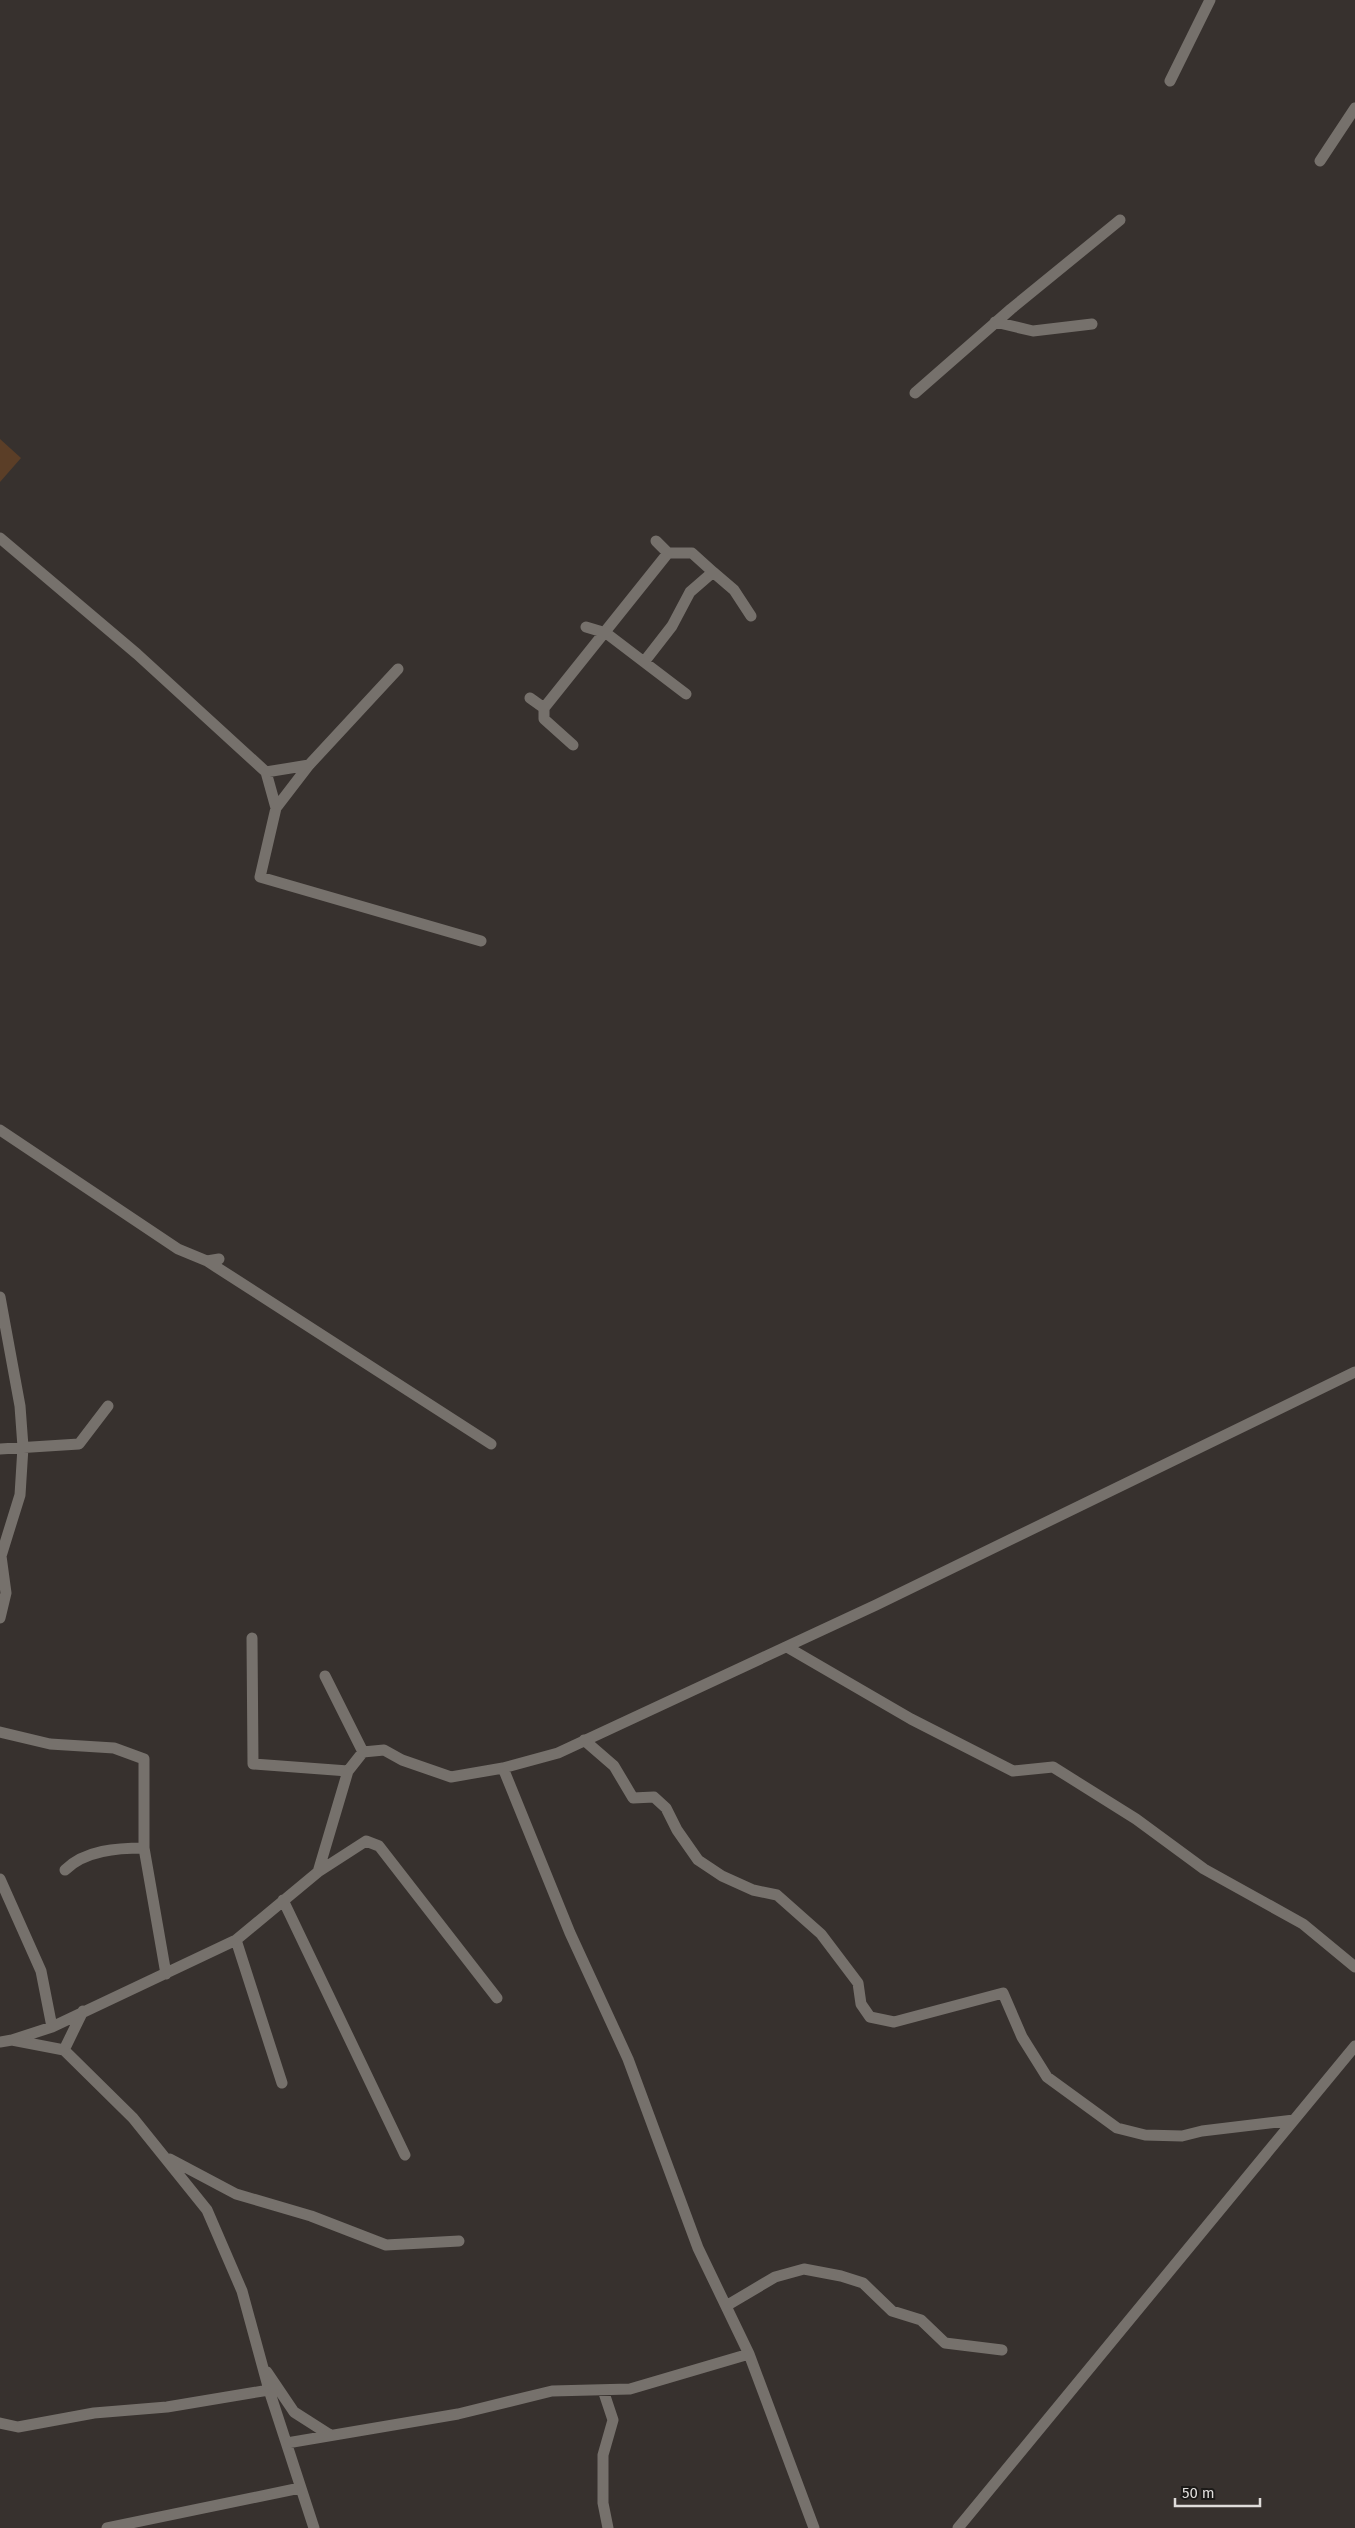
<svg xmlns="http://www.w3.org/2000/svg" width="1355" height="2528" viewBox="0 0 1355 2528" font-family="'Fira Sans',sans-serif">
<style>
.green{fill:#5b3e27}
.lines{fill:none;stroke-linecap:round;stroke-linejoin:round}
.minor{stroke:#76716c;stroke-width:11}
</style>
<rect width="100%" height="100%" fill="#37312e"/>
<path class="green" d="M 0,439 L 21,458 L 0,482 Z"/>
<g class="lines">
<path class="minor" d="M 1170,81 L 1210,0
M 1320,161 L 1355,108
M 995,322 L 1033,331 L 1092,324
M 915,393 L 1011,309 L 1120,220
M 0,538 L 137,654 L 266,772 L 276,808
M 656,541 L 668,553 L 692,553 L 713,572
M 586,627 L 606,633 L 686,694
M 644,662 L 672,626 L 690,592 L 713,572 L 734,590 L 751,616
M 398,669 L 309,765 L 276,808 L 260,877 L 481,941
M 530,698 L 544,708 L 668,553
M 544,708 L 544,719 L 573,745
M 266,772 L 309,765
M 0,1130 L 178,1249 L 207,1261 L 219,1259
M 207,1261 L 491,1444
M 0,1297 L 20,1406 L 23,1447 L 20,1495 L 1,1556 L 6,1593 L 0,1618
M 0,1449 L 79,1444 L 108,1406
M 252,1638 L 253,1764 L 348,1771
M 787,1647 L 911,1719 L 1013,1771 L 1053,1767 L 1136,1819 L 1204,1869 L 1303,1924 L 1355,1967
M 325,1676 L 363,1752
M 0,1732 L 50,1744 L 114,1748 L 144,1759 L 144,1848 L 166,1974
M 584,1740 L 614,1766 L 633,1798 L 654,1797 L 666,1808 L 677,1830 L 698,1860 L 722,1876 L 753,1890 L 777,1895 L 821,1934 L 858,1983 L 861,2004 L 870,2017 L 894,2022 L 1003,1993 L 1022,2037 L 1047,2077 L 1117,2128 L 1145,2135 L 1182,2136 L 1202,2131 L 1294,2120
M 503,1768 L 570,1933 L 628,2059 L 698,2248 L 749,2354 L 814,2528
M 65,1870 C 85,1850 118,1848 144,1848
M 318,1872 L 366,1841 L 379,1846 L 497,1998
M 0,1879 L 41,1971 L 52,2027
M 283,1900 L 405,2155
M 236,1940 L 282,2083
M 12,2040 L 52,2027 L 236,1940 L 318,1872 L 348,1771 L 363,1752 L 384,1750 L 402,1760 L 451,1777 L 503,1768 L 558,1753 L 876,1605 L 1355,1372
M 0,2042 L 12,2040 L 64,2050 L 133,2118 L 207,2210 L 242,2291 L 269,2390 L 314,2528
M 64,2050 L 83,2011
M 170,2159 L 236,2194 L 311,2216 L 386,2245 L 459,2241
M 726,2306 L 775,2277 L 804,2269 L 841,2276 L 863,2283 L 892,2311 L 921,2320 L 945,2343 L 1002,2350
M 267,2372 L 294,2412 L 330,2435
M 603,2390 L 613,2420 L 603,2455 L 603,2503 L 608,2528
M 0,2423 L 18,2427 L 94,2413 L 167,2407 L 269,2390
M 287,2443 L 458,2414 L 552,2391 L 630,2389 L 749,2354
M 107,2528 L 300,2488
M 958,2528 L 1355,2046"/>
</g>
<path d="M1175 2498v8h85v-8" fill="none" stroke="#dfdcda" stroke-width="2.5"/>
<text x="1182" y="2498" font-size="15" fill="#dfdcda" stroke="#1c1a18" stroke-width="4" paint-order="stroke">50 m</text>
</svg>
